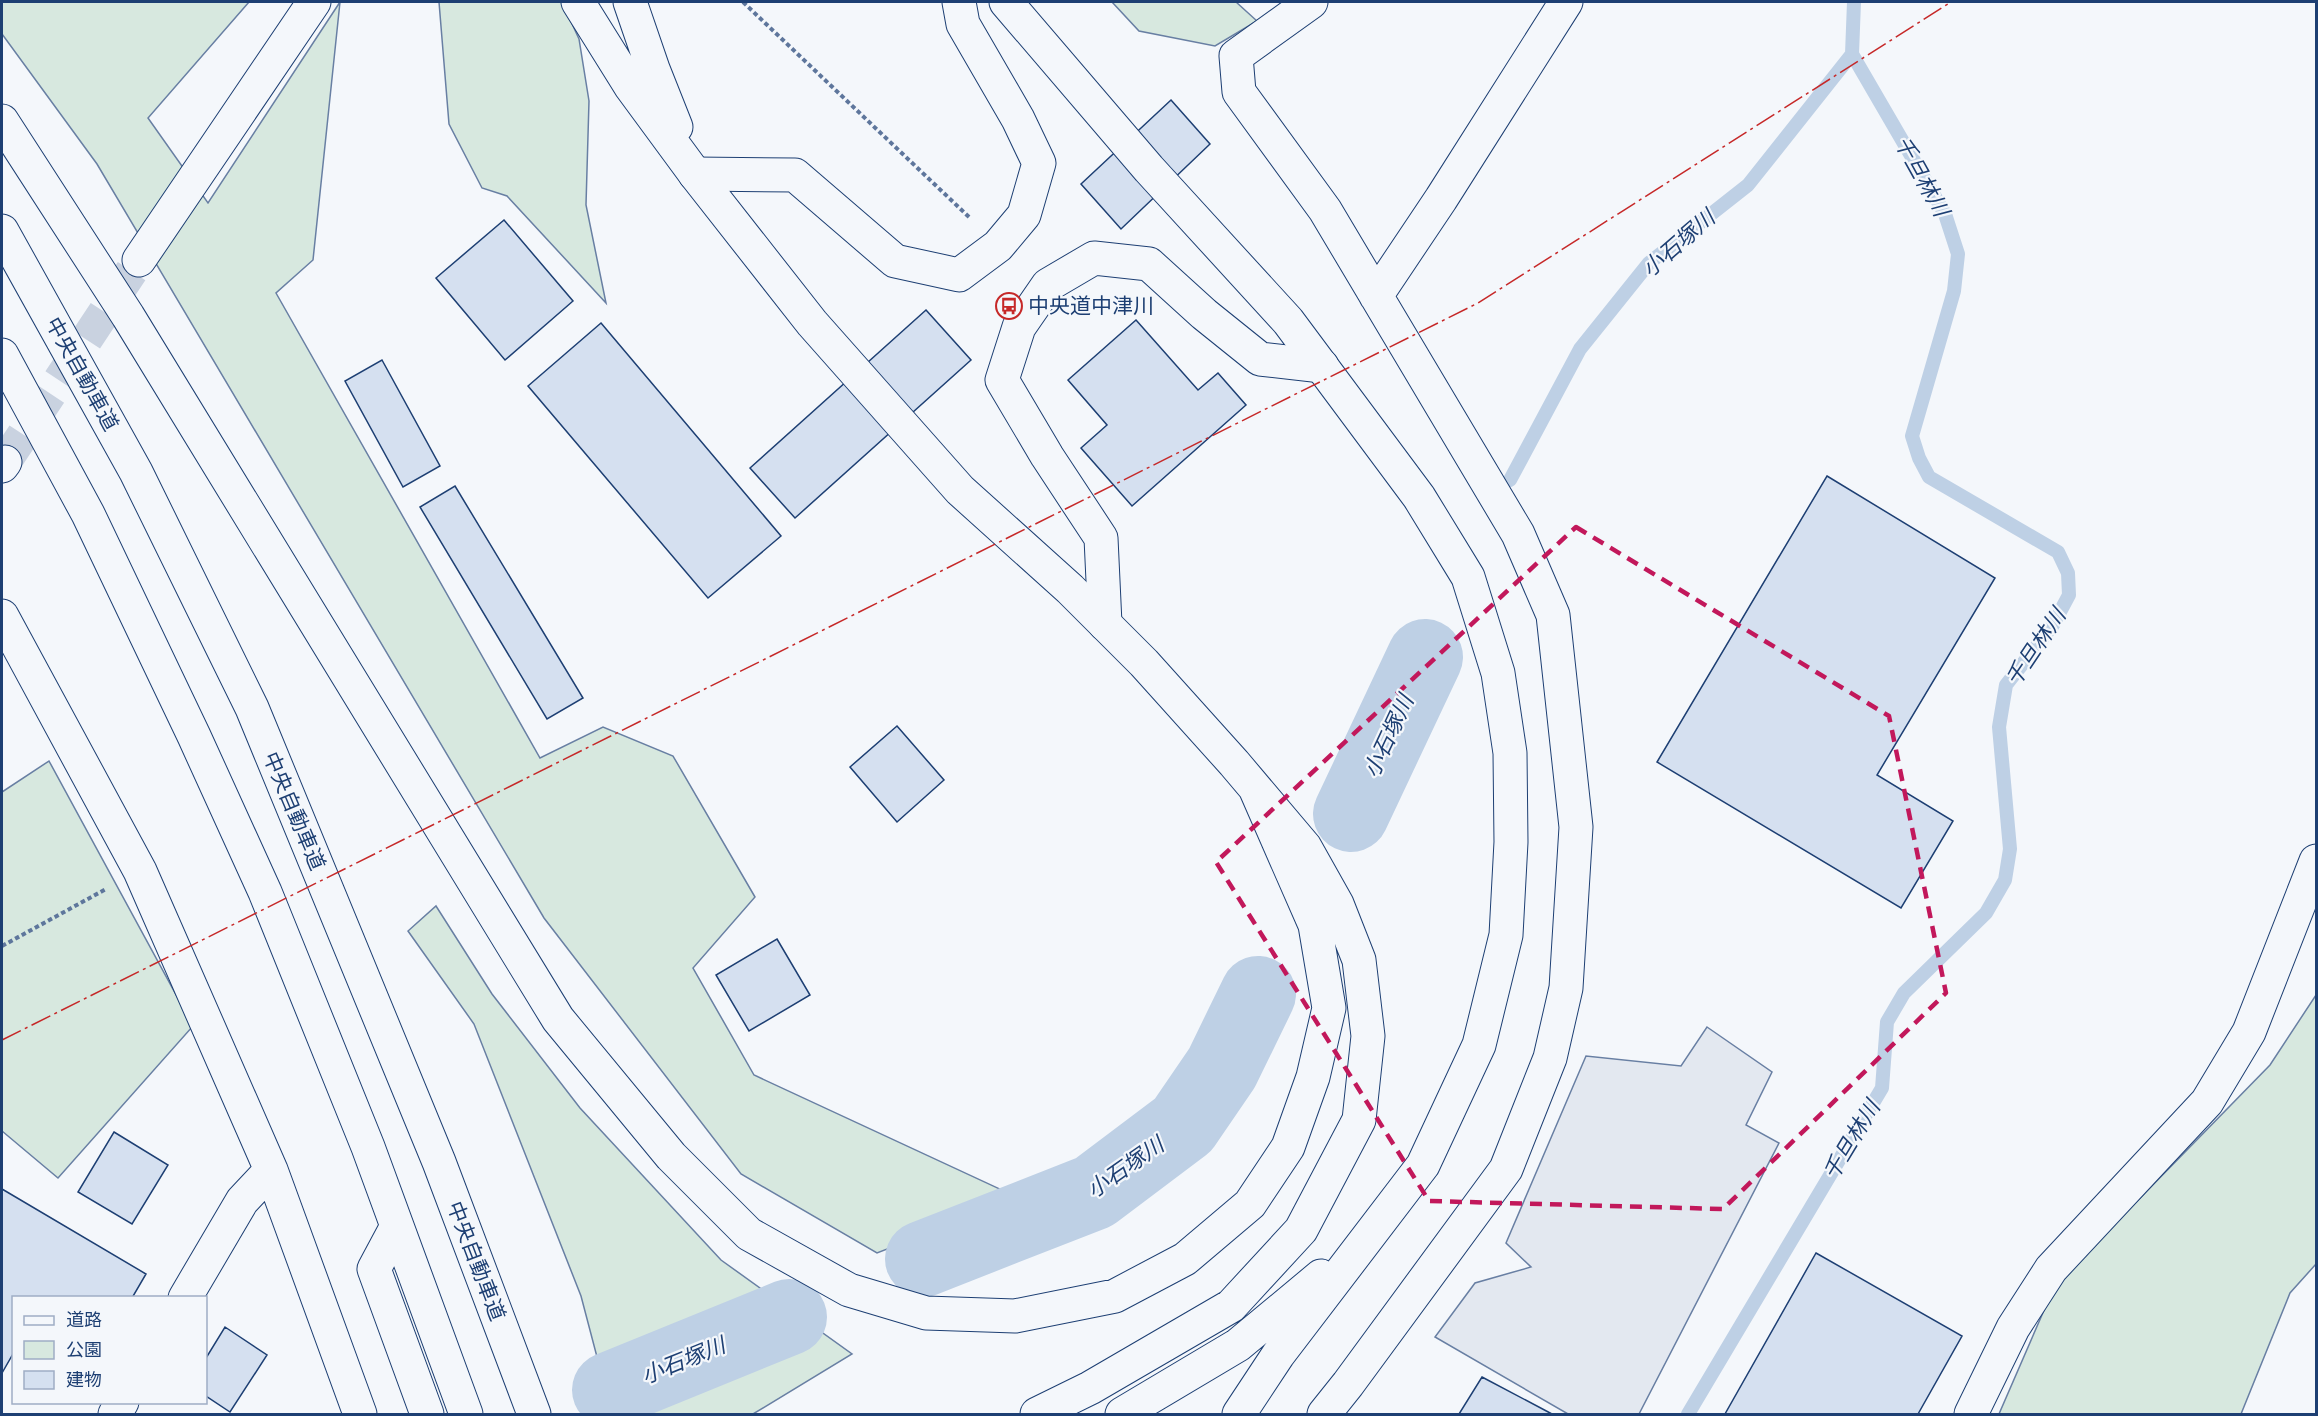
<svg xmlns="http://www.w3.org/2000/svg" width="2318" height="1416" viewBox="0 0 2318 1416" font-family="'Zilla Slab','Noto Sans JP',serif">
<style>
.green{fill:#d7e8df;stroke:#687fa3;stroke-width:1.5}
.parking{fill:#e3e8f0;stroke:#687fa3;stroke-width:1.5}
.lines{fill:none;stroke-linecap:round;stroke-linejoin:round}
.stream{stroke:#bed0e5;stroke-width:14}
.river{stroke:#bed0e5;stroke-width:76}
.building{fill:#d5e0f0;stroke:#1d3f73;stroke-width:1.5}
.minor-tunnel{stroke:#c9d2e0;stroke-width:33;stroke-dasharray:33 16;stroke-linecap:butt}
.minor-casing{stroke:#1d3f73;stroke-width:35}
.highway-casing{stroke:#1d3f73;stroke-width:35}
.path{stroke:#5e769c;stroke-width:4;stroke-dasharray:4.5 3;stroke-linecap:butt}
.minor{stroke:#f4f7fb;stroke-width:33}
.highway{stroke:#f4f7fb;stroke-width:33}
.power{stroke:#c62828;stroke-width:1.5;stroke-dasharray:21 4.5 3 4.5;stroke-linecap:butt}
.marked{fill:none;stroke:#c2185b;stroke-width:4.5;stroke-dasharray:12 8;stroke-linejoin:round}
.labels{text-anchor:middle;stroke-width:4.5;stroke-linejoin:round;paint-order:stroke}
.poi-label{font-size:21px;fill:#1d3f73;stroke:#f4f7fb;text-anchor:start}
.street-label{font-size:21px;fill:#1d3f73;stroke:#f4f7fb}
.water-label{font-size:22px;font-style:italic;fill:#1d3f73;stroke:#f4f7fb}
</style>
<rect width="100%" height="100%" fill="#f4f7fb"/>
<path class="green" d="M 2,2 L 249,2 L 148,118 L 208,203 L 340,2 L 313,260 L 276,293 L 540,758 L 603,727 L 673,756 L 755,897 L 693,968 L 754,1075 L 1019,1198 L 877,1253 L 741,1174 L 544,918 L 97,164 L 2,34 Z
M 439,2 L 562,2 L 579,39 L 589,101 L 586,205 L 606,303 L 507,196 L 482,188 L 449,124 Z
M 1112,2 L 1236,2 L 1257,21 L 1215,46 L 1139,31 Z
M 49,761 L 193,1026 L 58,1178 L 2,1131 L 2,792 Z
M 436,906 L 492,994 L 580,1108 L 721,1260 L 852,1354 L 753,1414 L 612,1414 L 581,1296 L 474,1024 L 408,931 Z
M 2316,995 L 2316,1264 L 2290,1293 L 2241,1414 L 1999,1414 L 2055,1285 L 2270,1065 Z"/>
<path class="parking" d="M 1707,1027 L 1772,1072 L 1746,1125 L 1779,1143 L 1639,1414 L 1568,1414 L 1435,1337 L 1475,1283 L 1531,1267 L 1506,1243 L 1586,1056 L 1681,1066 Z"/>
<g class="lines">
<path class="stream" d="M 1510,480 L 1580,349 L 1649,263 L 1748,185 L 1852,54
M 1688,1414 L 1882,1088 L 1887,1022 L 1904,993 L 1986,913 L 2005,880 L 2010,849 L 1999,727 L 2006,685 L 2053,625 L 2069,595 L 2068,573 L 2058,552 L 1929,477 L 1919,458 L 1912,436 L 1954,291 L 1958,254 L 1945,214 L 1852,54 L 1854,2"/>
<path class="river" d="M 1351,814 L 1425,657
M 923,1259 L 1094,1192 L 1183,1125 L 1222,1068 L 1258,994
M 610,1390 L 789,1317"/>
</g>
<path class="building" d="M 1171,100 L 1210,144 L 1121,229 L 1081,184 Z
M 504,220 L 573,301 L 505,360 L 436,278 Z
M 926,310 L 971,360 L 795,518 L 750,468 Z
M 1136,320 L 1198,390 L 1218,373 L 1246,405 L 1132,506 L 1081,448 L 1107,425 L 1068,380 Z
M 601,323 L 781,536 L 708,598 L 528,386 Z
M 382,360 L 440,466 L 403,487 L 345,381 Z
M 1827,476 L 1995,578 L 1877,775 L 1953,821 L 1901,908 L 1657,762 Z
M 455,486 L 583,698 L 547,719 L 420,507 Z
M 897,726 L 944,780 L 897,822 L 850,767 Z
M 777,939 L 810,995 L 749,1031 L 716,975 Z
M 114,1132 L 168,1165 L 132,1224 L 78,1192 Z
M 2,1189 L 146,1274 L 132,1298 L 14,1298 L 14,1352 L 2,1373 Z
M 1816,1253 L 1962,1336 L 1918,1414 L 1725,1414 Z
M 225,1327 L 267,1355 L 230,1412 L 206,1396 L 206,1358 Z
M 1482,1377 L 1552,1414 L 1459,1414 Z"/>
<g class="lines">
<path class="minor-tunnel" d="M 5,462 L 139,260"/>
<defs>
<path id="minor" d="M 1311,2 L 1236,56 L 1239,92 L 1325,210 L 1518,534 L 1553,615 L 1576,827 L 1566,988 L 1550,1058 L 1506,1169 L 1348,1384 L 1324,1414
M 695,174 L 795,175 L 895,261 L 959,275 L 998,246 L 1024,215 L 1039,163 L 1018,119 L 963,24 L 959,2
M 139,260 L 314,2
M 1376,296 L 1441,199 L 1566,2
M 2,466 L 5,462
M 2,616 L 140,871 L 271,1170 L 360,1414
M 1105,624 L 1101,538 L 1047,456 L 1002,380 L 1019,327 L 1048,285 L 1094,258 L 1149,264 L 1204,314 L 1260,359 L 1322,366
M 185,1298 L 242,1201 L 271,1170
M 115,1414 L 122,1402
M 1971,1414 L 2013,1328 L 2051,1269 L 2207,1102 L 2249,1032 L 2316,861"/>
<path id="highway" d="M 578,2 L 631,87 L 695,174 L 812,323 L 960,490 L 1070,589 L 1144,663 L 1234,763 L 1305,847 L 1337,904 L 1359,960 L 1368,1036 L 1359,1120 L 1301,1230 L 1231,1306 L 1090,1388 L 1037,1414
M 630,2 L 653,69 L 676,127
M 1006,2 L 1149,169 L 1288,321 L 1419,497 L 1468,577 L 1498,673 L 1510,753 L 1511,842 L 1506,935 L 1479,1045 L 1423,1165 L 1278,1355 L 1239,1414
M 2,121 L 128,316 L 558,1019 L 671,1156 L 749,1234 L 849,1290 L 926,1313 L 1015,1316 L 1115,1296 L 1185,1259 L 1250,1204 L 1288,1147 L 1313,1077 L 1329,1008 L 1315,925 L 1255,788
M 2,231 L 136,472 L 252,708 L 439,1162 L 534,1414
M 2,355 L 88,514 L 194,736 L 265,892 L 368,1147 L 466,1414
M 397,1226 L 374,1269 L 427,1414
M 1122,1414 L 1238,1345 L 1321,1276"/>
</defs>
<use href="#minor" class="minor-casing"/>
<use href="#highway" class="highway-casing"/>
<path class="path" d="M 743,2 L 970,218
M 2,946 L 106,889"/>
<use href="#minor" class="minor"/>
<use href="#highway" class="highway"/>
<path class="power" d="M 2,1040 L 1478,303 L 1951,2"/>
</g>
<path class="marked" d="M 1576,527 L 1889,716 L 1946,993 L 1723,1209 L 1429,1201 L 1216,862 Z"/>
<defs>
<symbol id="bus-ring" viewBox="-11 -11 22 22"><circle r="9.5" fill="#f4f7fb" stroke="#c62828" stroke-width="1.5"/><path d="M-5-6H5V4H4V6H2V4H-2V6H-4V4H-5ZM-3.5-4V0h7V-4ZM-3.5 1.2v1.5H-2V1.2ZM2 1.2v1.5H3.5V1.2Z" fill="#c62828"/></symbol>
</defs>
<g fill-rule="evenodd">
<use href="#bus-ring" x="994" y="291" width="30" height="30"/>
</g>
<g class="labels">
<g class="poi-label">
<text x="1028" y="313">中央道中津川</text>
</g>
<g class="street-label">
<text transform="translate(82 374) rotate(61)" y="7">中央自動車道</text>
<text transform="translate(294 811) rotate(67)" y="7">中央自動車道</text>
<text transform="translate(476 1261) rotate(69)" y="7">中央自動車道</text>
</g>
<g class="water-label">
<text transform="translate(1922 176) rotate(61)" y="8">千旦林川</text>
<text transform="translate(1678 243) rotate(-41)" y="8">小石塚川</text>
<text transform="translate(2035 647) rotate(-56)" y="8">千旦林川</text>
<text transform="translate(1388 736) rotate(-65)" y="8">小石塚川</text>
<text transform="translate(1851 1140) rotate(-59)" y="8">千旦林川</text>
<text transform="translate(1125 1167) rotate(-35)" y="8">小石塚川</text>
<text transform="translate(683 1360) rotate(-22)" y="8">小石塚川</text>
</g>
</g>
<rect width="2318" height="1416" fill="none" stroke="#1d3f73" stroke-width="6"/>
<rect x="12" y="1296" width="195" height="108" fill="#f4f7fb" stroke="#9eadc5" stroke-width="1.5"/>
<rect x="24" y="1316" width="30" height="9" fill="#f4f7fb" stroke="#9eadc5" stroke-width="1.5"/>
<text x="66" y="1326" font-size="18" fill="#1d3f73">道路</text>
<rect x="24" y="1341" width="30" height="18" fill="#d7e8df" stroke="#9eadc5" stroke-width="1.5"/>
<text x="66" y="1356" font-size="18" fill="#1d3f73">公園</text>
<rect x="24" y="1371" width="30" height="18" fill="#d5e0f0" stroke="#9eadc5" stroke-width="1.5"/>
<text x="66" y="1386" font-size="18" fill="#1d3f73">建物</text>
</svg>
